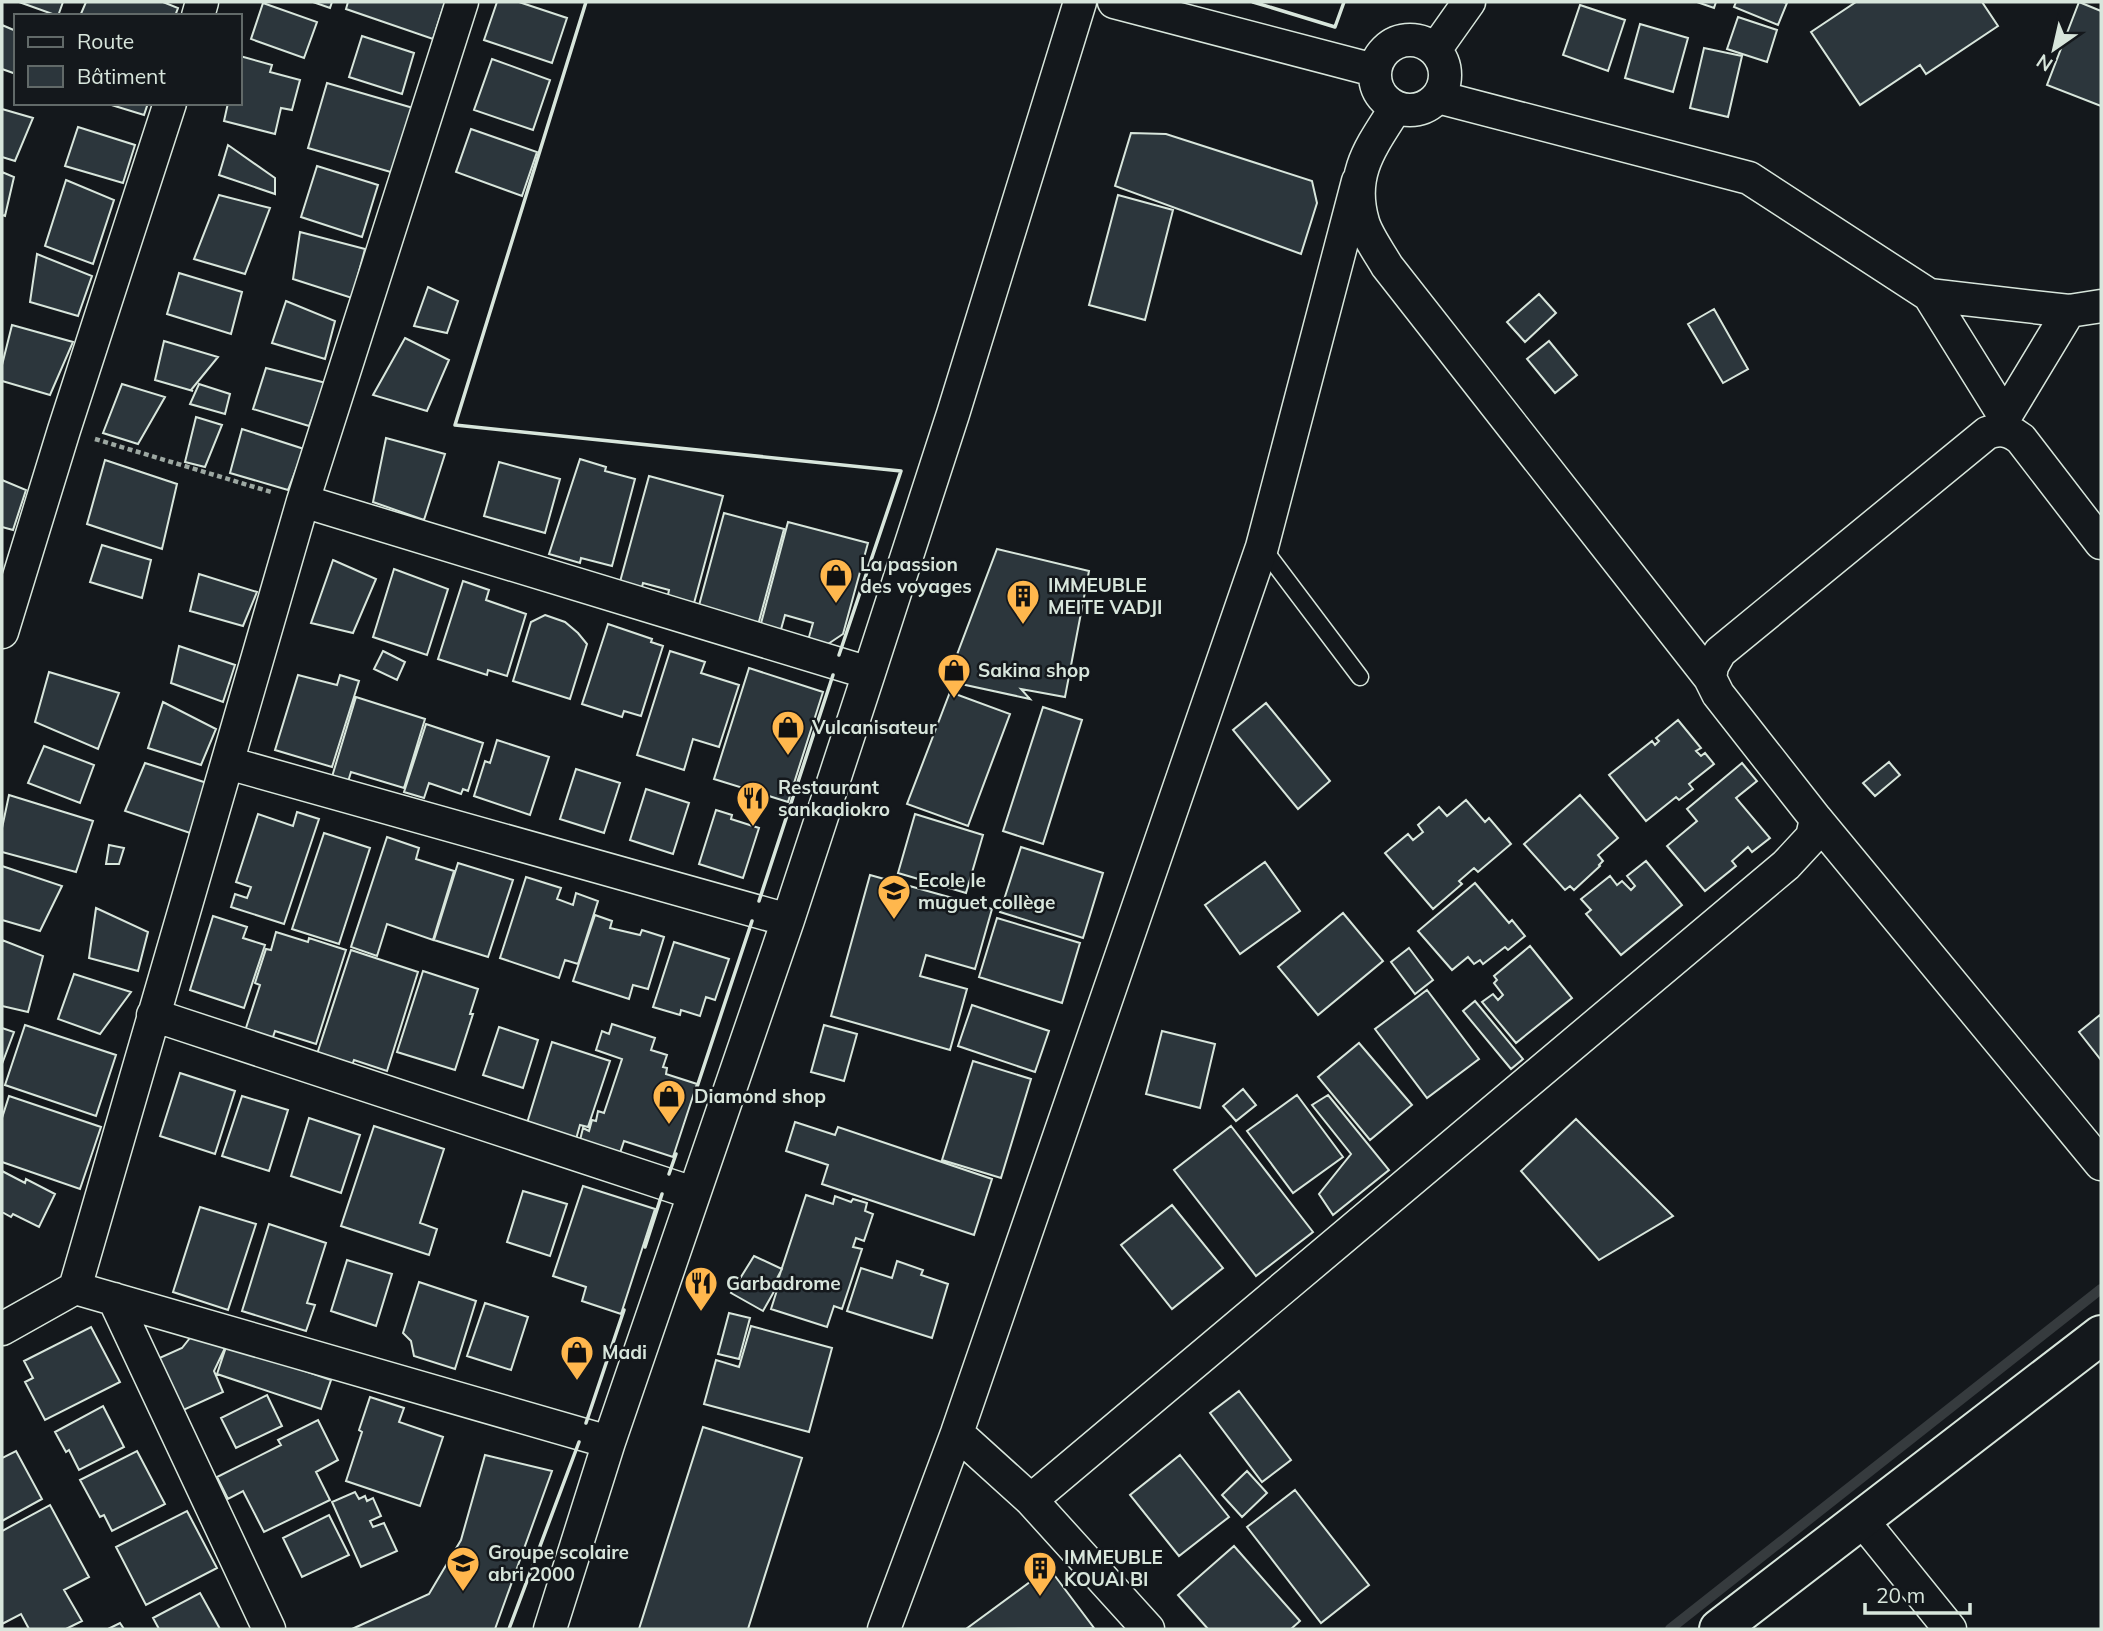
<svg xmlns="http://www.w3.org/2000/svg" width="2103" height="1631" viewBox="0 0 2103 1631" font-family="Mulish,sans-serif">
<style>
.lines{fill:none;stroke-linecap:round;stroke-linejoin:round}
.stream{stroke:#363b3e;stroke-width:10}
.building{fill:#2c363c;stroke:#d8e6dc;stroke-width:2}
.service-casing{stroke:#d8e6dc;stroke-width:19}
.minor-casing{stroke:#d8e6dc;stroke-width:35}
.tertiary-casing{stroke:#d8e6dc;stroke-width:42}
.path{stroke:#9da8a2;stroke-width:4.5;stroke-dasharray:5 3.5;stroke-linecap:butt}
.service{stroke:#14181c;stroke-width:16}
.minor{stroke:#14181c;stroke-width:32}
.tertiary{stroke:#14181c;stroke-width:38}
.wall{stroke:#d8e6dc;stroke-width:3.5}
.labels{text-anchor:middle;stroke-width:5;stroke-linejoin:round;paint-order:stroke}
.poi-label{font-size:19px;font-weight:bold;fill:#d8e6dc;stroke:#14181c;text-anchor:start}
</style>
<rect width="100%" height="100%" fill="#14181c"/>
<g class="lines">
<path class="stream" d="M 1670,1629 L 2101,1289"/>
</g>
<path class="building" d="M 19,2 L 63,2 L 58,16 Z
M 86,2 L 163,2 L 178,8 L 175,16 L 80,16 Z
M 313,2 L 332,2 L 330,8 Z
M 348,2 L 445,2 L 433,39 L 346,9 Z
M 497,2 L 519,2 L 567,18 L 552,63 L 484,40 Z
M 1697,2 L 1716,2 L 1714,8 Z
M 1736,2 L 1783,2 L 1787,3 L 1778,25 L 1734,7 Z
M 1856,2 L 1982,2 L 1998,26 L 1926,74 L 1920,65 L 1860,105 L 1811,32 Z
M 2079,2 L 2101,11 L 2101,106 L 2047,85 Z
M 263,3 L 317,22 L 304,58 L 251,39 Z
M 1580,5 L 1625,20 L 1608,71 L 1563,55 Z
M 1738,17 L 1777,30 L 1767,62 L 1727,49 Z
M 1640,24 L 1688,38 L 1673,92 L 1625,78 Z
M 2,25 L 16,31 L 16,74 L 2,69 Z
M 362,36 L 414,53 L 402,94 L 349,77 Z
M 1704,48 L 1742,56 L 1728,117 L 1690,108 Z
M 240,56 L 272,65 L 270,72 L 300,80 L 292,110 L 281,108 L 275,134 L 224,121 L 228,103 L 240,103 Z
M 492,59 L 550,80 L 533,130 L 474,110 Z
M 327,83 L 420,110 L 401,175 L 308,148 Z
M 105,103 L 148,103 L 144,115 Z
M 2,109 L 33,118 L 15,161 L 2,157 Z
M 78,127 L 135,145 L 123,183 L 65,166 Z
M 471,129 L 537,152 L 522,196 L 456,172 Z
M 1131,133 L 1166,134 L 1312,181 L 1317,203 L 1301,254 L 1115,186 Z
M 228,145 L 275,178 L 275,194 L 219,175 Z
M 317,166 L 378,185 L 362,237 L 301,217 Z
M 2,172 L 14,177 L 5,216 L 2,215 Z
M 66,180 L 114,200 L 93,264 L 45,246 Z
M 219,195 L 270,208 L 245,274 L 194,259 Z
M 1118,195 L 1173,210 L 1145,320 L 1089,305 Z
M 300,232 L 365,249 L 352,298 L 293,279 Z
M 37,254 L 92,276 L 78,316 L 30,302 Z
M 179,273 L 242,292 L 231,334 L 167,314 Z
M 428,287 L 458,301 L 447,333 L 414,326 Z
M 1539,294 L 1556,313 L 1525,342 L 1507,322 Z
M 286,301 L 335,321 L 325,359 L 272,343 Z
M 1714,309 L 1748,369 L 1723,383 L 1688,324 Z
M 12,325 L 73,342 L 50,395 L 2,381 L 2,365 Z
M 405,338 L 449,360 L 427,411 L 373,395 Z
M 164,341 L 218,357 L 191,390 L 193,391 L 155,380 Z
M 1549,341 L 1577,375 L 1555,393 L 1527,359 Z
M 266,368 L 326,383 L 309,426 L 253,409 Z
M 122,384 L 165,397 L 138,444 L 103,433 Z
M 199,384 L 230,394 L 225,414 L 190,404 Z
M 196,417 L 222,425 L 205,467 L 185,462 Z
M 242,429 L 304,449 L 288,490 L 230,473 Z
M 386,438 L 445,454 L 424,520 L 373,502 Z
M 580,459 L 606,467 L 605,471 L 635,479 L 612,566 L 581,558 L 580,563 L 549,554 Z
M 105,460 L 177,484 L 162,549 L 87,524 Z
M 499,462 L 560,479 L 545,533 L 484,516 Z
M 649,476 L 723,496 L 693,607 L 667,600 L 669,590 L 643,583 L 640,595 L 618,589 Z
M 2,480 L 26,490 L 13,530 L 2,527 Z
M 724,513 L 784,529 L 758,625 L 698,609 Z
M 788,522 L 868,543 L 843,634 L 822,648 L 807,644 L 813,623 L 785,615 L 780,633 L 760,627 Z
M 102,545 L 151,560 L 142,598 L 90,582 Z
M 997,549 L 1089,571 L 1065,697 L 1021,689 L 1030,699 L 947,681 Z
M 333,560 L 376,579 L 353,633 L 311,623 Z
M 394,569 L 448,589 L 427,655 L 373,637 Z
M 199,574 L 257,592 L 243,626 L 190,611 Z
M 463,581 L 489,590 L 486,600 L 526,614 L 507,676 L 488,670 L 487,675 L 438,659 Z
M 545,615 L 565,622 L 578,633 L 587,644 L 570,699 L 513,681 L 531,622 Z
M 608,624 L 652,639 L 651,642 L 663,646 L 641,716 L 624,711 L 622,717 L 582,704 Z
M 179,646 L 235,665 L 223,702 L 171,683 Z
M 383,651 L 405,662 L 397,680 L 374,669 Z
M 670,651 L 705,662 L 701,673 L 739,685 L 719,747 L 693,739 L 684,770 L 637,755 Z
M 749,668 L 823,692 L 788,802 L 714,779 Z
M 49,672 L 119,693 L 98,749 L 35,722 Z
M 298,675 L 337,685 L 340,675 L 359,681 L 332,767 L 275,750 Z
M 950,692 L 1010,714 L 968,826 L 907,804 Z
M 356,697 L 425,719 L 404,788 L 351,772 L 347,785 L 331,780 Z
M 163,702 L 216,729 L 201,765 L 148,748 Z
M 1266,703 L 1330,781 L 1298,809 L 1233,730 Z
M 1043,707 L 1082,720 L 1043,844 L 1003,831 Z
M 1678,720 L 1701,748 L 1696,751 L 1701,756 L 1705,753 L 1714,764 L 1689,784 L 1693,789 L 1679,800 L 1676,797 L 1646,821 L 1609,775 L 1652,741 L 1655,745 L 1659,741 L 1656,738 Z
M 426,724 L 483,743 L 468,791 L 463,789 L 461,794 L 429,783 L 424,798 L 404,792 Z
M 497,740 L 549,757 L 530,815 L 474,796 L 485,761 L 490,763 Z
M 44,746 L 94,765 L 80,803 L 28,783 Z
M 1889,762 L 1900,775 L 1875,796 L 1863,783 Z
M 145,763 L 213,785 L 196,835 L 125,811 Z
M 1742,763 L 1757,781 L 1736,798 L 1770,838 L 1752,852 L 1748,847 L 1732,861 L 1736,866 L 1705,891 L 1667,846 L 1697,821 L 1687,809 Z
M 576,769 L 620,783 L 604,833 L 560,819 Z
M 646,789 L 689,803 L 673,854 L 630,840 Z
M 9,795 L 93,821 L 76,872 L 2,852 L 2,828 Z
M 1580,795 L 1618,838 L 1598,855 L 1603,861 L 1599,865 L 1600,866 L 1574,890 L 1570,886 L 1565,890 L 1524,844 Z
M 1466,800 L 1485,822 L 1489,818 L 1511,844 L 1478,872 L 1474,868 L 1459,881 L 1462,884 L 1433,909 L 1385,853 L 1408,834 L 1413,840 L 1423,832 L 1418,825 L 1439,807 L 1447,816 Z
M 716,810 L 732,815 L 731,819 L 759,828 L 743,878 L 699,864 Z
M 297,812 L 319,819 L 284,924 L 231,907 L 235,894 L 247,898 L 251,887 L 236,882 L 258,814 L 293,826 Z
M 915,814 L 983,835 L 966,893 L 898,873 Z
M 324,833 L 370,848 L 339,944 L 292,929 Z
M 387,837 L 419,848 L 416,859 L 454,871 L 433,940 L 387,924 L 377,956 L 351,947 Z
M 109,845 L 124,848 L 119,864 L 106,864 Z
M 1021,847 L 1103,873 L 1083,938 L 1000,912 Z
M 1646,861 L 1682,905 L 1621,955 L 1586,914 L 1591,910 L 1581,899 L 1610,876 L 1617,885 L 1622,881 L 1631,890 L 1635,886 L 1627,876 Z
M 1265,862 L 1300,911 L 1240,954 L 1205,905 Z
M 458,863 L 513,880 L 488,957 L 434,940 Z
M 2,866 L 62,886 L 40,931 L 2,920 Z
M 870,875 L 992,909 L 975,969 L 926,955 L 920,976 L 967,989 L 950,1050 L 831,1016 Z
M 526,877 L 561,888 L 557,899 L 573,905 L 576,893 L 598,901 L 578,964 L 565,960 L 559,978 L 500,958 Z
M 1475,883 L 1509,923 L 1512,920 L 1525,936 L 1508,950 L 1505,947 L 1483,964 L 1480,960 L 1474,964 L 1468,957 L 1452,970 L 1418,931 Z
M 96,908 L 148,932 L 138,971 L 89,958 Z
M 1343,913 L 1383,961 L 1318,1015 L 1278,967 Z
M 595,915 L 612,921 L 610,928 L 640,935 L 642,930 L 664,937 L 648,989 L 633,985 L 629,999 L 573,981 Z
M 213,916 L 247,927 L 243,938 L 265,945 L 244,1008 L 190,990 Z
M 997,918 L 1080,943 L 1062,1003 L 979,977 Z
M 276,932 L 308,942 L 309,938 L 346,950 L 316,1044 L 275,1031 L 271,1043 L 244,1034 L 260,985 L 255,983 L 266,949 L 271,950 Z
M 2,940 L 43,956 L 28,1012 L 2,1006 Z
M 674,942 L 729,959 L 715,1000 L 706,997 L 700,1016 L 681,1010 L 680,1015 L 653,1007 Z
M 1530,946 L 1572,998 L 1516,1043 L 1482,1002 L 1493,994 L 1498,1000 L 1503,995 L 1494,983 L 1497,980 L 1494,976 Z
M 1409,948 L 1433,980 L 1415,994 L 1391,962 Z
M 351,950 L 418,972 L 387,1071 L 354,1060 L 351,1068 L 316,1057 Z
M 423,971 L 478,989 L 470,1014 L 473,1014 L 455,1070 L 397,1052 Z
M 74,974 L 131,992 L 100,1034 L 58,1019 Z
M 1427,990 L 1479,1059 L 1427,1098 L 1375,1029 Z
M 1475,1001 L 1523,1059 L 1511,1069 L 1463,1011 Z
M 972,1005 L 1049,1031 L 1035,1072 L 958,1046 Z
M 2101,1014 L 2101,1060 L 2079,1032 Z
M 612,1024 L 655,1038 L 651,1050 L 667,1055 L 663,1067 L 667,1068 L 666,1074 L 697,1084 L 673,1157 L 624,1141 L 620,1153 L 580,1140 L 583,1128 L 589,1131 L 592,1120 L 596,1121 L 598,1111 L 604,1113 L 622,1059 L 596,1050 L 602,1031 L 609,1034 Z
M 25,1025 L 116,1055 L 96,1116 L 5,1085 Z
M 824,1025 L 857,1034 L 844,1081 L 811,1072 Z
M 499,1027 L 538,1040 L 523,1088 L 483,1075 Z
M 2,1028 L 14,1032 L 2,1064 Z
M 1162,1031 L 1215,1044 L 1200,1108 L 1146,1094 Z
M 552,1042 L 610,1061 L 588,1127 L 580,1125 L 576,1139 L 527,1123 Z
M 1359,1043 L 1412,1105 L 1370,1140 L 1318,1077 Z
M 973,1061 L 1031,1079 L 1001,1178 L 942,1160 Z
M 180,1073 L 235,1091 L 215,1154 L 160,1136 Z
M 1243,1089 L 1256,1105 L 1236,1121 L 1223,1106 Z
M 1297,1095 L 1343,1157 L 1293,1193 L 1247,1131 Z
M 1328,1095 L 1389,1170 L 1333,1215 L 1319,1194 L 1351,1154 L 1312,1105 Z
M 9,1096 L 101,1127 L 80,1189 L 2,1162 L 2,1118 Z
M 242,1096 L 288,1110 L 269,1171 L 222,1156 Z
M 309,1118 L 360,1135 L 341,1193 L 291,1176 Z
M 1576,1119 L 1673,1216 L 1599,1260 L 1521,1171 Z
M 795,1122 L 835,1135 L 838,1127 L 992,1179 L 974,1235 L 822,1184 L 828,1165 L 786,1151 Z
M 374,1126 L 444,1149 L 420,1223 L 437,1229 L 429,1255 L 341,1226 Z
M 1231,1126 L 1313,1232 L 1256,1276 L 1174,1170 Z
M 2,1171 L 25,1183 L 26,1179 L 55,1194 L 39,1227 L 13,1214 L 11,1217 L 2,1212 Z
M 583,1186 L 655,1209 L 621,1314 L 582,1301 L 586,1287 L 553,1276 Z
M 523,1191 L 567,1204 L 550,1256 L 507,1242 Z
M 806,1195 L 833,1204 L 835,1196 L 851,1202 L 853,1199 L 867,1203 L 865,1211 L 873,1214 L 864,1241 L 856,1238 L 853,1247 L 862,1249 L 842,1309 L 834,1306 L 827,1327 L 771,1309 L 778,1287 L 776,1286 Z
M 1172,1205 L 1223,1268 L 1172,1309 L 1121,1245 Z
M 200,1207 L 256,1224 L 228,1310 L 173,1292 Z
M 269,1224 L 326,1243 L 307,1303 L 315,1305 L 306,1331 L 242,1311 Z
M 754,1256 L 782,1269 L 773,1286 L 776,1288 L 763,1311 L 731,1293 Z
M 347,1260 L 392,1274 L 376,1326 L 331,1311 Z
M 897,1261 L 923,1270 L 921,1275 L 948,1284 L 932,1338 L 847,1311 L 861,1268 L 892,1278 Z
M 419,1282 L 476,1301 L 455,1369 L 414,1356 L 411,1341 L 403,1333 Z
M 485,1303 L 528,1317 L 511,1370 L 467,1356 Z
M 729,1313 L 750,1318 L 739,1359 L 718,1354 Z
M 751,1326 L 832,1348 L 809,1432 L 704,1404 L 716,1360 L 739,1367 Z
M 91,1327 L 120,1382 L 45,1420 L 25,1382 L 33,1378 L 24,1361 Z
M 197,1329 L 225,1348 L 214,1371 L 223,1392 L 179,1412 L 155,1360 L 182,1348 Z
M 227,1344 L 331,1380 L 321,1409 L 217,1374 Z
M 1239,1391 L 1291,1460 L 1262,1482 L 1210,1413 Z
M 267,1395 L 282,1426 L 236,1448 L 221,1418 Z
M 370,1397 L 404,1408 L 399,1422 L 443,1437 L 420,1506 L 346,1481 L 362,1432 L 359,1430 Z
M 103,1406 L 124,1447 L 79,1470 L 69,1450 L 66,1452 L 55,1432 Z
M 318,1420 L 338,1460 L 316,1472 L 330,1500 L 264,1532 L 243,1491 L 228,1499 L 217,1477 L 281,1445 L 278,1440 Z
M 703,1427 L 802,1458 L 748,1629 L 639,1629 Z
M 16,1451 L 42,1499 L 2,1521 L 2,1458 Z
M 137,1451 L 165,1504 L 112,1531 L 104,1515 L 100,1517 L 80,1480 Z
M 485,1455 L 552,1471 L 495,1629 L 352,1629 L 429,1594 L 461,1540 Z
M 1180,1455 L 1229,1517 L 1179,1556 L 1130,1495 Z
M 1247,1471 L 1267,1493 L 1242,1517 L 1222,1495 Z
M 1295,1490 L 1369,1585 L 1321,1623 L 1247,1527 Z
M 355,1492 L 359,1499 L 365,1496 L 367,1501 L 373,1498 L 381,1516 L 370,1521 L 373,1527 L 384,1523 L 397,1551 L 361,1567 L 332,1502 Z
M 50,1505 L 89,1577 L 64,1590 L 82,1621 L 66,1629 L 29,1629 L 21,1614 L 2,1624 L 2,1531 Z
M 187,1511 L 217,1568 L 146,1605 L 116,1547 Z
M 329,1515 L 349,1555 L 302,1577 L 283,1538 Z
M 1234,1546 L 1300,1621 L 1291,1629 L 1208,1629 L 1178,1595 Z
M 1049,1568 L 1094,1628 L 966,1629 Z
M 200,1593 L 220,1629 L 159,1629 L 153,1618 Z
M 120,1623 L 124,1629 L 108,1629 Z"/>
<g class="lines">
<defs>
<path id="service" d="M 1262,547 L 1360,677"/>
<path id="minor" d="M 1114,2 L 1374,70
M 198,16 L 202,2
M1375 75a35 35 0 1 1 70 0a35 35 0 1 1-70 0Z
M 1435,50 L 1469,2
M 1438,97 L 1749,178 L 1929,295 L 2069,311 L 2101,306
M 1395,109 C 1371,147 1349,174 1363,222 C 1367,236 1379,252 1387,266 L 1710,678 L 1718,694 L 1816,819 L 2101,1164
M 1929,295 L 2005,417
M 1997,430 L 2069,311
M 303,501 L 869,673
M 2,632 L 64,430 L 170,103
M 1710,678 L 1712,666 L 1720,652 L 1987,433 C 2000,428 2010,430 2021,439 L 2101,543
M 228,763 L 788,920
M 153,1015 L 693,1193
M 75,1288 L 303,501 L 462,2
M 114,1299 L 269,1629
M 2,1329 L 75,1288 L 609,1442
M 957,1433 L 1031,1500 L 1148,1629
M 1031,1500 L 1786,865 L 1812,837 L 1816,819
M 1861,1519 L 1950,1629
M 550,1629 L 609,1442 L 788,920 L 869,673 L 953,414 L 1080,2
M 884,1629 L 957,1433 L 1262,547 L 1358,181"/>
<path id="tertiary" d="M 1719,1629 L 2101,1335"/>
</defs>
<use href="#service" class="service-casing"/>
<use href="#minor" class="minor-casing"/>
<use href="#tertiary" class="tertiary-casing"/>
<path class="path" d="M 95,439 L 271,492"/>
<use href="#service" class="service"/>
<use href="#minor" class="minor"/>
<use href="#tertiary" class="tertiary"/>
<path class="wall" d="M 586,2 L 455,425 L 901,471 L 839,655
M 1253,2 L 1335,27 L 1344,2
M 759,901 L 833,675
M 697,1087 L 752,921
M 669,1174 L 676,1154
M 645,1247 L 662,1194
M 586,1423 L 624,1310
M 509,1629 L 579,1442"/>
</g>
<defs>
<symbol id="shop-pin" viewBox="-11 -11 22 30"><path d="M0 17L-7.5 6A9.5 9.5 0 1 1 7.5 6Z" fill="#ffb74d" stroke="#14181c"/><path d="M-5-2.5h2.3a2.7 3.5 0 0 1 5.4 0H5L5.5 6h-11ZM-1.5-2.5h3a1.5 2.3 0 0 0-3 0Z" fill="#111"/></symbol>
<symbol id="building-pin" viewBox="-11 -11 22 30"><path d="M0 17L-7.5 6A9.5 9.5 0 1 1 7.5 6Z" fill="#ffb74d" stroke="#14181c"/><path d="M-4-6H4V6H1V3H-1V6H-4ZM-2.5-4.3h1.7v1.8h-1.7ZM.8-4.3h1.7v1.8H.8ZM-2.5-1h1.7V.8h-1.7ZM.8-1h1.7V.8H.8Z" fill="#111"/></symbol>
<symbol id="restaurant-pin" viewBox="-11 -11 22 30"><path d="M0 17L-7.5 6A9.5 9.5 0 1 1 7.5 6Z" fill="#ffb74d" stroke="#14181c"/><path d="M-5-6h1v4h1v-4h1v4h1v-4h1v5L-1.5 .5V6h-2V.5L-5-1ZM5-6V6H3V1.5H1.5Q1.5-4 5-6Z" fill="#111"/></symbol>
<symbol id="school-pin" viewBox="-11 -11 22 30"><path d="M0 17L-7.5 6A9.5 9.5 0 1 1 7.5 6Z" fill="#ffb74d" stroke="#14181c"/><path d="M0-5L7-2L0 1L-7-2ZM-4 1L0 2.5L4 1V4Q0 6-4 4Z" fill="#111"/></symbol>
</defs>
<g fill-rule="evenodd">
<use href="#shop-pin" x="817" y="556" width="38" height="52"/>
<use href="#building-pin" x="1004" y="577" width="38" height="52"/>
<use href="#shop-pin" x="935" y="651" width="38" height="52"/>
<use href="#shop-pin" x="769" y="708" width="38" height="52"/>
<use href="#restaurant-pin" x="734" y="779" width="38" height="52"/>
<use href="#school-pin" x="875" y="872" width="38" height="52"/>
<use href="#shop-pin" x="650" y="1077" width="38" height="52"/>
<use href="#restaurant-pin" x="682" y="1264" width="38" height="52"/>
<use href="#shop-pin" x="558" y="1333" width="38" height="52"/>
<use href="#school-pin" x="444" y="1544" width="38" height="52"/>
<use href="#building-pin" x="1021" y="1549" width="38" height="52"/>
</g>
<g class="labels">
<g class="poi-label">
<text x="860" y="571">La passion<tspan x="860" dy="22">des voyages</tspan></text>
<text x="1048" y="592">IMMEUBLE<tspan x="1048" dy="22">MEITE VADJI</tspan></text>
<text x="978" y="677">Sakina shop</text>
<text x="812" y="734">Vulcanisateur</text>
<text x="778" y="794">Restaurant<tspan x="778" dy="22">sankadiokro</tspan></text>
<text x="918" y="887">Ecole le<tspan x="918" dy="22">muguet collège</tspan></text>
<text x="694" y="1103">Diamond shop</text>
<text x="726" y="1290">Garbadrome</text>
<text x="602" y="1359">Madi</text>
<text x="488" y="1559">Groupe scolaire<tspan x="488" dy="22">abri 2000</tspan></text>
<text x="1064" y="1564">IMMEUBLE<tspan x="1064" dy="22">KOUAI BI</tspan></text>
</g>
</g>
<rect width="2103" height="1631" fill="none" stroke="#d8e6dc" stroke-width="7"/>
<rect x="14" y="14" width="228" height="91" fill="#14181c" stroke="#626a69" stroke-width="2"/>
<rect x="28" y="37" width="35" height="10" fill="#14181c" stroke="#626a69" stroke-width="2"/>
<text x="77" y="49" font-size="21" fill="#d8e6dc">Route</text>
<rect x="28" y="66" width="35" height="21" fill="#2c363c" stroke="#626a69" stroke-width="2"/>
<text x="77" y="84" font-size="21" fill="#d8e6dc">Bâtiment</text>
<g transform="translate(2054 49) rotate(214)" stroke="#14181c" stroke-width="5" paint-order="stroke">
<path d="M0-5L12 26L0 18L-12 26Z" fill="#d8e6dc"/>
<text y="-10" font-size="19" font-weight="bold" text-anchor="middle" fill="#d8e6dc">N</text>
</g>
<path d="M1865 1603v10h105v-10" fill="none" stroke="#d8e6dc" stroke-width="3.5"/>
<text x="1876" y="1603" font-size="21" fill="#d8e6dc" stroke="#14181c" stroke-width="5" paint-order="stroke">20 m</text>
</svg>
